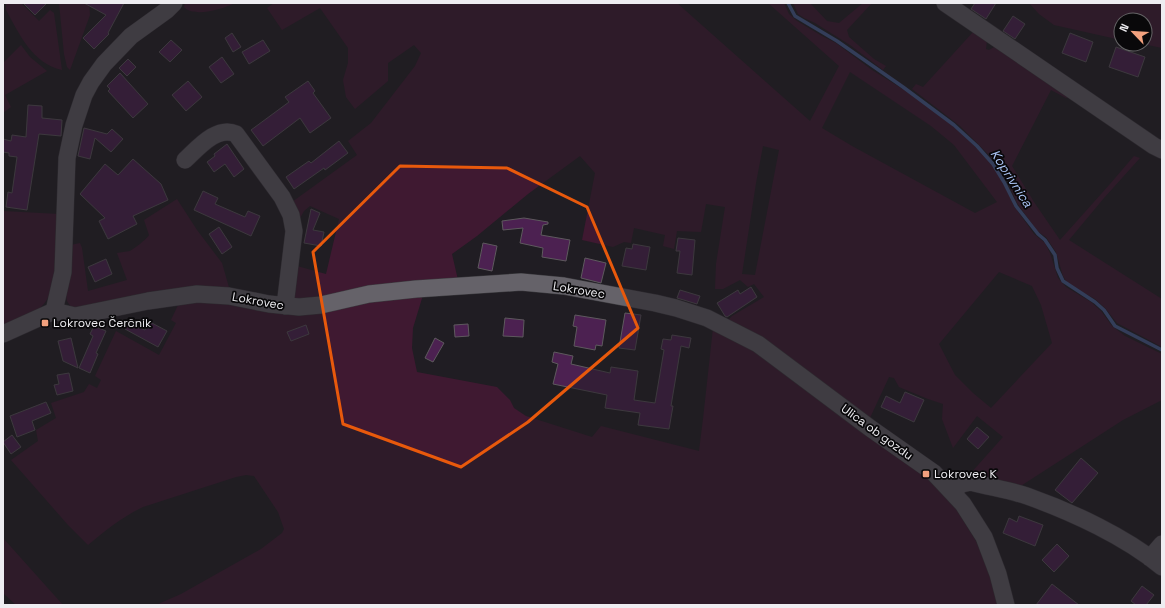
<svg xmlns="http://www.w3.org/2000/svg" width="1165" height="608" viewBox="0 0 1165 608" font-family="'Space Grotesk',sans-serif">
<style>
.green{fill:#3f1931;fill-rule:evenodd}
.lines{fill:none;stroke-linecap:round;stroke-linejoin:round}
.stream{stroke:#49659c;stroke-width:3.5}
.building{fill:#4c2151;stroke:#5e595e}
.minor-casing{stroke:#3b3a3e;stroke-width:18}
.minor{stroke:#656269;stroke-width:17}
.marked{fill:none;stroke:#e8590c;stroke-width:3;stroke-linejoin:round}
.poi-dot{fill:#f2a17e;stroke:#09080a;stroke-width:1.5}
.labels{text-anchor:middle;stroke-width:3.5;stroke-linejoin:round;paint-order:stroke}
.street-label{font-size:12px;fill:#eeedf1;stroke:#09080a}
.poi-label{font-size:12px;fill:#eeedf1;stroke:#09080a;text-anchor:start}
.water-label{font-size:13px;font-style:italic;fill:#aac3f4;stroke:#09080a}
</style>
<rect width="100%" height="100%" fill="#201d23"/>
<path class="green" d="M 6,3 L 21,3 L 39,21 L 50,10 L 54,13 L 62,70 C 32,63 20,35 6,10 Z
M 59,3 L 89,3 L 90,15 L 70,70 L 67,67 L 64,54 Z
M 185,3 L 235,3 C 223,9 194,18 184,7 Z
M 274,3 L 677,3 L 810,121 L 839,66 L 768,3 L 784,3 L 789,14 L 797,21 L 822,36 L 836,43 L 872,70 L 909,93 L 957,129 L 986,157 L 1000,176 L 1014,206 L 1034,234 L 1045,243 L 1050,253 L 1058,278 L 1066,287 L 1091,302 L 1101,311 L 1112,326 L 1125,336 L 1162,354 L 1162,400 L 1123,420 L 1016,489 L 973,477 L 970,474 L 1003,437 L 977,416 L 953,448 L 942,419 L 943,404 L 928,399 L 899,387 L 894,378 L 889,377 L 869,420 L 727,321 L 732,316 L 764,297 L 754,284 L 748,287 L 740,280 L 723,289 L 715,289 L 716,264 L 725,207 L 706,204 L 701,232 L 677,231 L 674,249 L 663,246 L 665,235 L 634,228 L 631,243 L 624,242 L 613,247 L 582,240 L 595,173 L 580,156 L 528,194 L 477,236 L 452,254 L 458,280 L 319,300 L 295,298 L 293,294 L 297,266 L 326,274 L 339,219 L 310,206 L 304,211 L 299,220 L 292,202 L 357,155 L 348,141 L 371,123 L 415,66 L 421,53 L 414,45 L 388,63 L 388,81 L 355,109 L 346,97 L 343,80 L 348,63 L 348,48 L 320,8 L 282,30 L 267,8 ZM 850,72 L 931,126 L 954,145 L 997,202 L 975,213 L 852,146 L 822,128 ZM 763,146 L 779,150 L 755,275 L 742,274 L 756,183 ZM 999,272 L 1032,286 L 1041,305 L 1052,343 L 991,408 L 973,393 L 955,375 L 939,344 Z
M 793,3 L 810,3 L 827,21 L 839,23 L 863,3 L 872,3 L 847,30 L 849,37 L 874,59 L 886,66 L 883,70 L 850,45 L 815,23 L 804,18 L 798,14 Z
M 1029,3 L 1162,3 L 1162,48 L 1143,44 L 1145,44 L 1145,20 L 1121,20 L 1121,40 L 1054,25 L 1039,14 Z
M 974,31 L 987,40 L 986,49 L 989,50 L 996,46 L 1069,97 L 1066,98 L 1051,90 L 1012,166 L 1034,202 L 1060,240 L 1110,184 L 1134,156 L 1140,158 L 1104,198 L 1069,240 L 1162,299 L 1162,347 L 1117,323 L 1105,308 L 1095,299 L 1068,284 L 1063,276 L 1056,252 L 1046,237 L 1037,231 L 1017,203 L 1005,175 L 989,155 L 960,126 L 912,89 L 916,84 L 923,87 Z
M 21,45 L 30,57 L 47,71 L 5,95 L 11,107 L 3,113 L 3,63 Z
M 177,199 L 197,230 L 222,263 L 230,291 L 90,309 L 71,307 L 67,301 L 66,296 L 71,245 L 80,243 L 82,248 L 88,291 L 127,280 L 117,253 C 121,252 126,252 130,251 C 134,249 148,238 149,235 L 144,220 Z
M 3,211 L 59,214 C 58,239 60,290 41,307 C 30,317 16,323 3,329 Z
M 400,295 L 423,295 L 413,328 L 412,348 L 417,372 L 497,387 L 510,400 L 514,408 L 526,416 L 592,437 L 601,426 L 699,451 L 703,419 L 713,328 L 747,344 L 928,479 L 956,509 L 976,541 L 992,579 L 997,605 L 156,605 L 181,594 L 261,549 L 282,533 L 284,529 L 278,512 L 254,476 L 246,475 L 236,477 L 143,507 C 122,517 106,530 88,545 L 68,525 L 11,460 L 38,441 L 36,430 L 56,418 L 51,403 L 84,392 L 89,384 L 97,388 L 101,380 L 95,376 L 116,331 L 159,355 L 176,323 L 171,320 L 179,303 Z
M 3,538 L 63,605 L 16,605 L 3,593 Z"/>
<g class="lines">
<path class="stream" d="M 788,3 L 795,16 L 837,41 L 903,87 L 954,125 L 977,146 L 993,164 L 1004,182 L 1016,206 L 1038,234 L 1045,240 L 1055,255 L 1057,268 L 1063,281 L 1095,302 L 1104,310 L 1115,326 L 1162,350"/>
</g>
<path class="building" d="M 23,3 L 47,3 L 35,15 Z
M 84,3 L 124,3 L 108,33 L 109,34 L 94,49 L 83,38 L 106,15 Z
M 975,3 L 996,3 L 986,19 L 971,9 Z
M 1013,16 L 1025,24 L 1015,39 L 1003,31 Z
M 232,33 L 241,47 L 233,52 L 225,38 Z
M 1070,33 L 1093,42 L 1086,62 L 1062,53 Z
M 171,40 L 182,50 L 170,62 L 159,52 Z
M 263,40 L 270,51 L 249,64 L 242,52 Z
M 1116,47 L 1145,57 L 1138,77 L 1109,67 Z
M 222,57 L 234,74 L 221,83 L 209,67 Z
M 128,59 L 136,67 L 127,76 L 119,68 Z
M 120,73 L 148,104 L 133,118 L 108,91 L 110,89 L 107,86 Z
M 188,81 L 202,97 L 186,111 L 172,95 Z
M 308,81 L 315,91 L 313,93 L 331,118 L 310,133 L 300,118 L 263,146 L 251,130 L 289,102 L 285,97 Z
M 28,105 L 42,106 L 42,118 L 62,120 L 61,136 L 39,134 L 27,210 L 6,207 L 8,192 L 12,193 L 17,157 L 9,156 L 9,153 L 3,152 L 3,139 L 11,141 L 12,135 L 26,137 Z
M 84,128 L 107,134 L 112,129 L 123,139 L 111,152 L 95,138 L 90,159 L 78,156 Z
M 339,141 L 348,153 L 325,170 L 324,168 L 294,189 L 286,177 L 309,161 L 311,163 Z
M 227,144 L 244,169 L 234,177 L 225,164 L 214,172 L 207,162 L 215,156 L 214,154 Z
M 133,159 L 161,184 L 168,200 L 133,216 L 137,224 L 108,239 L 99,221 L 105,218 L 80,194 L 105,164 L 118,175 Z
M 203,191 L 218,198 L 215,204 L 245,217 L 248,211 L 260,216 L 251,236 L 194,210 Z
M 311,209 L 320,213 L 313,230 L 324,232 L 321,246 L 304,243 Z
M 524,218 L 548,222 L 548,224 L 543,225 L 541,235 L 570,240 L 566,261 L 542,257 L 543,248 L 520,243 L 523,228 L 503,230 L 502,221 Z
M 219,227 L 232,247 L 222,254 L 209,234 Z
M 678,238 L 695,240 L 692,275 L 677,273 L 680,251 L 676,251 Z
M 483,243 L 497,246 L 492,271 L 478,268 Z
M 633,244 L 650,247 L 646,270 L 622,266 L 626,248 L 632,249 Z
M 585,258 L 606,263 L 601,283 L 581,278 Z
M 106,259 L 112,274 L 95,282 L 88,267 Z
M 751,287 L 757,297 L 727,317 L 725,316 L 717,303 L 738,290 L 740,294 Z
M 680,290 L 700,296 L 697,304 L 677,298 Z
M 625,313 L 641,315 L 635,350 L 619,348 Z
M 575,315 L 606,320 L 602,346 L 596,345 L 595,350 L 574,346 L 577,327 L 573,326 Z
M 505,318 L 524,320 L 523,337 L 503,336 Z
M 150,322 L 167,331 L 158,347 L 125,329 L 129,323 L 145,330 Z
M 468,324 L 469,336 L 455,337 L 454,325 Z
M 306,325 L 309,334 L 291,341 L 287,332 Z
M 94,326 L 106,331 L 96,353 L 98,354 L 90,373 L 79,368 L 93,336 L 90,334 Z
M 672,335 L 691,338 L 689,348 L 681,346 L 671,406 L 673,406 L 669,429 L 638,425 L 640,413 L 605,408 L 607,395 L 553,384 L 558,364 L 552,362 L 554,352 L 573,356 L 571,364 L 610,373 L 611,367 L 638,371 L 634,400 L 655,403 L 664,350 L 661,349 L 663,339 L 671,340 Z
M 71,338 L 78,368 L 63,361 L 58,341 Z
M 435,338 L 444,343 L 433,362 L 425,358 Z
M 69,373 L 73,391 L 57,395 L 54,385 L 59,384 L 57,375 Z
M 905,392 L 924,400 L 914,422 L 881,407 L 886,396 L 900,403 Z
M 46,402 L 51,413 L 32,421 L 35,430 L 17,437 L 10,416 Z
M 977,427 L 989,437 L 978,449 L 967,439 Z
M 12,435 L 21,447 L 11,454 L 3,442 Z
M 1081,458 L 1098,473 L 1072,503 L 1055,490 Z
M 1019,516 L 1043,525 L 1035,546 L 1003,533 L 1009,518 L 1017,522 Z
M 1057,544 L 1069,556 L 1054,572 L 1042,560 Z
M 1052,584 L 1079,605 L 1036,605 Z
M 1142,586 L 1154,595 L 1146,605 L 1136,605 L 1131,601 Z"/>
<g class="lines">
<defs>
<path id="minor" d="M 945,3 L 1154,146 L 1162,150
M 185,160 C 198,148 217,125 236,134 L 282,197 L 291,215 L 294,231 L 285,306
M 54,311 L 75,316 L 148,301 L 197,294 L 229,296 L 269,304 L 299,307 L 321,305 L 369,294 L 416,289 L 521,282 L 564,286 L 655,303 L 676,308 L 707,318 L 758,344 L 870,428 L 934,473 L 963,504 L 984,537 L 998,574 L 1006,605
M 54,311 L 63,272 L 67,158 L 74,125 L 84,95 L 91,82 L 104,64 L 131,36 L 167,10 L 174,3
M 3,334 L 54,311
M 951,491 L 962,484 L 971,482 C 989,487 1009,490 1027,496 C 1072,512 1126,537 1162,567
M 1150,558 L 1162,544"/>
</defs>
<use href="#minor" class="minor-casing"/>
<use href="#minor" class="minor"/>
</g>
<path d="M0 0H1165V608H0ZM 400,166 L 507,168 L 587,207 L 638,328 L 528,422 L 461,467 L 343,424 L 313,252 Z" fill="#201d23" fill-opacity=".55" fill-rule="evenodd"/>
<path class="marked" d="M 400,166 L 507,168 L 587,207 L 638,328 L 528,422 L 461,467 L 343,424 L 313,252 Z"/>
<g class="poi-dot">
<rect x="41" y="319" width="8" height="8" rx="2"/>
<rect x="922" y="470" width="8" height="8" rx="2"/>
</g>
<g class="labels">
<g class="street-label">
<text transform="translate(579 290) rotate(9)" y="4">Lokrovec</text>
<text transform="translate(258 301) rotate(10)" y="4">Lokrovec</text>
<text transform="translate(877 432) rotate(36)" y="4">Ulica ob gozdu</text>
</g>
<g class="poi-label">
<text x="53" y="327">Lokrovec Čerčnik</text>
<text x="934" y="478">Lokrovec K</text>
</g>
<g class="water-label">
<text transform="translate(1012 178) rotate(57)" y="5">Koprivnica</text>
</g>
</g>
<rect width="1165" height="608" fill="none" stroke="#eeedf1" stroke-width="8"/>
<g transform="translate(1133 32) rotate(295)"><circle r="19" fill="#09080a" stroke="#656466"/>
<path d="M0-3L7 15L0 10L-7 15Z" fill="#f2a17e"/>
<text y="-6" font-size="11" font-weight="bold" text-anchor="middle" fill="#eeedf1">N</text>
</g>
</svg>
